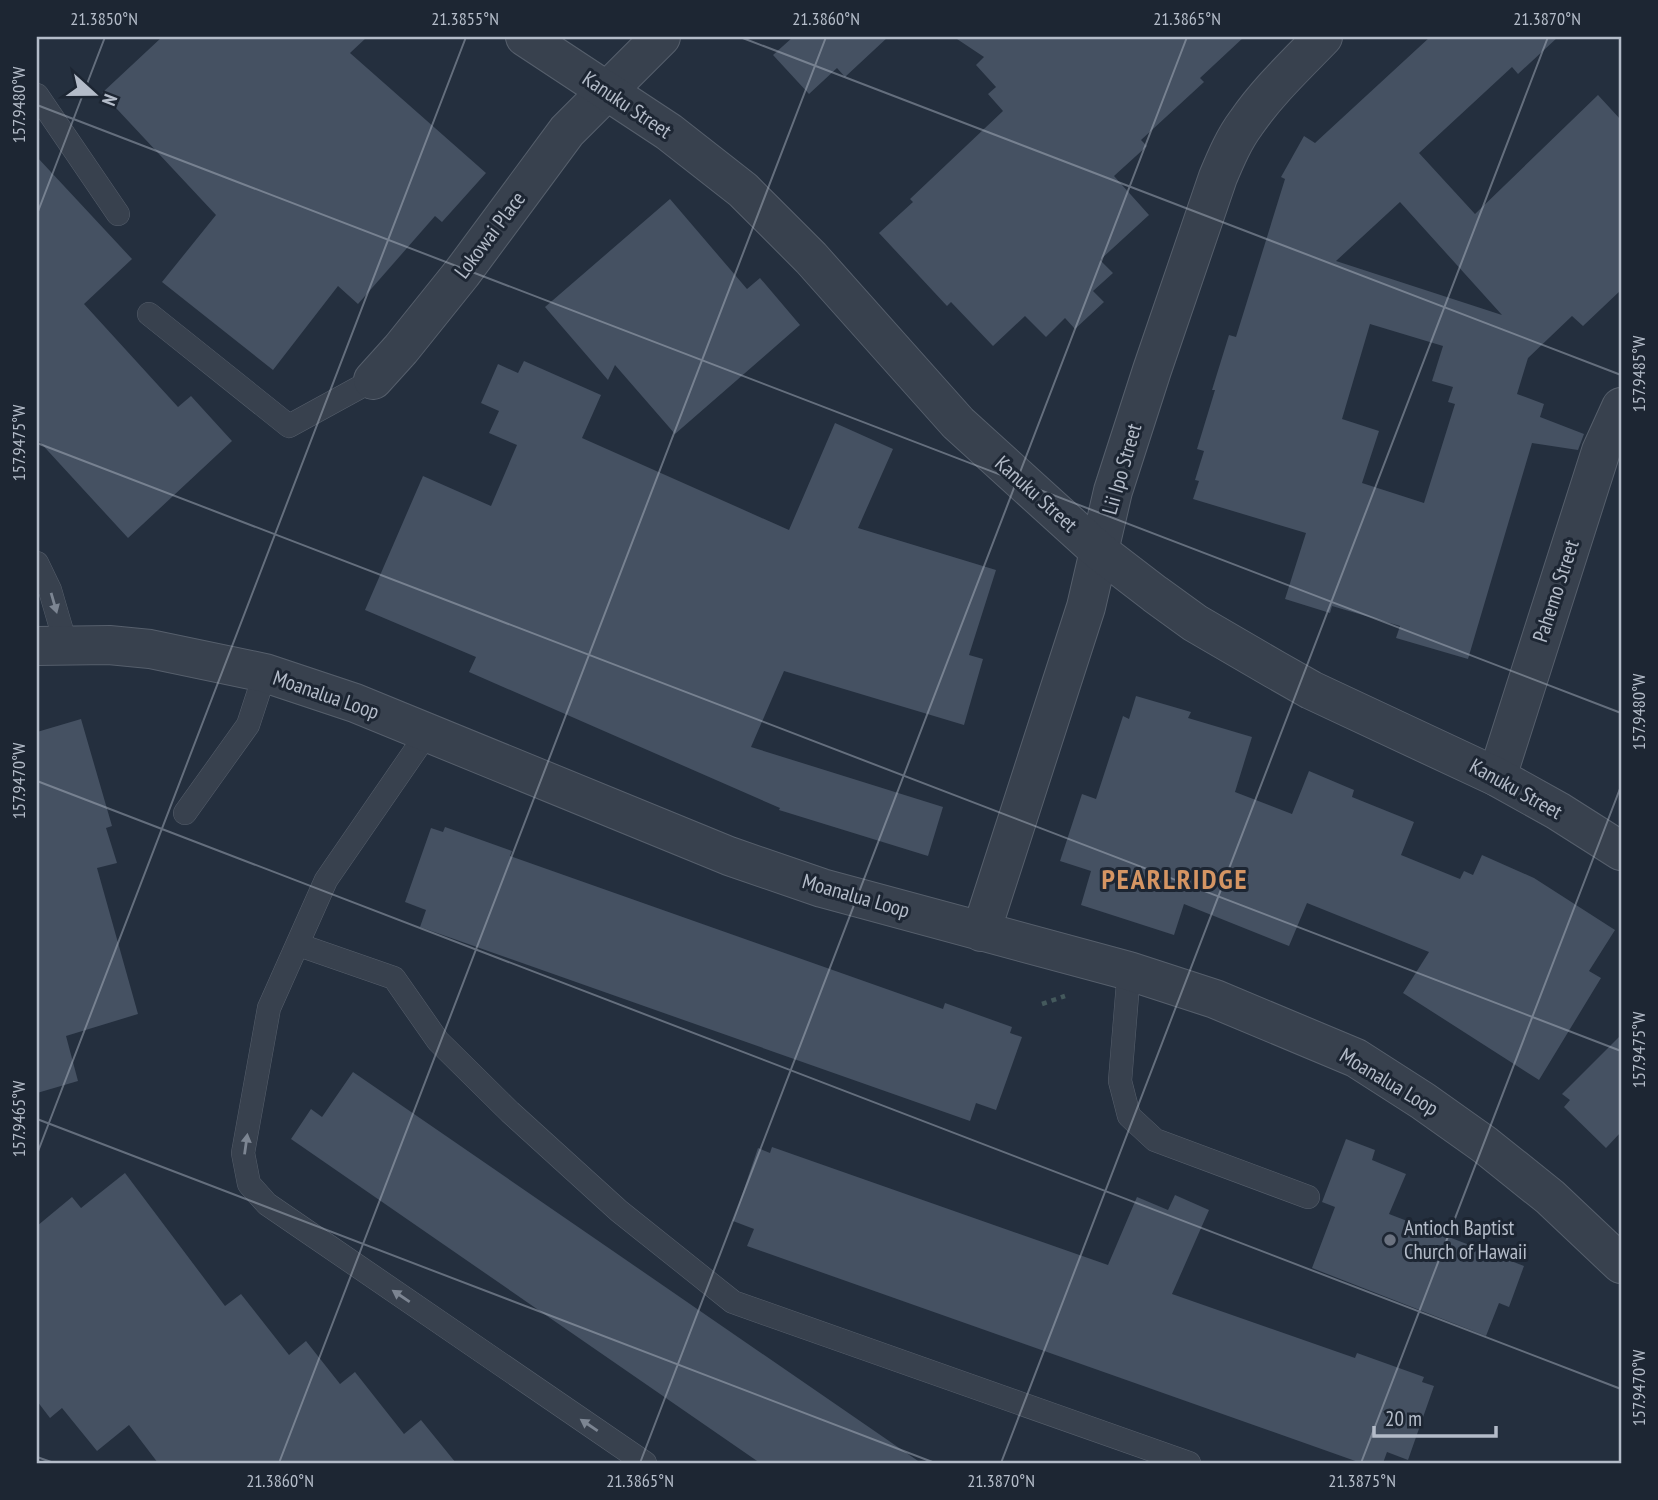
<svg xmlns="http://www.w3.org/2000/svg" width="1658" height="1500" viewBox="0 0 1658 1500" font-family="'PT Sans Narrow',sans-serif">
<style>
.building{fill:#455162;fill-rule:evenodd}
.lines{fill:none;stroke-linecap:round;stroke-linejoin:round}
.service-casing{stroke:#565f6c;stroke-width:24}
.minor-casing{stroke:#565f6c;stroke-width:40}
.tertiary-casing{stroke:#565f6c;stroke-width:40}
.path{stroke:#44595c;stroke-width:4.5;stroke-dasharray:5 5;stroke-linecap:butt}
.service{stroke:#38414e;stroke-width:23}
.minor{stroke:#38414e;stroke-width:38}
.tertiary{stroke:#38414e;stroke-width:38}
.oneway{fill:#7c8592}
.ticks{fill:none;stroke:#b4bcc9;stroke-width:2;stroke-opacity:0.45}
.worship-dot{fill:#6b7280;stroke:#1d2633;stroke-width:2.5}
.labels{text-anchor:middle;stroke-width:6;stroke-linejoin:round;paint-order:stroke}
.street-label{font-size:21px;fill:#b4bcc9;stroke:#1d2633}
.poi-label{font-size:21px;fill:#b4bcc9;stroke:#1d2633;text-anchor:start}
.district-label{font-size:28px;font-weight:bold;letter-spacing:2px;fill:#d59563;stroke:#1d2633}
.neatline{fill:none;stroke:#b4bcc9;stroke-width:2.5}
.ticks-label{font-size:18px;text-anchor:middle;fill:#b4bcc9}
</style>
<rect width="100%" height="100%" fill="#242f3e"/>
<path class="building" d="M 162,37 L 367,37 L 350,53 L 486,173 L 442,222 L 435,216 L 358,304 L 338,286 L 273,370 L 162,282 L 216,215 L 102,93 Z
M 793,37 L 888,37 L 845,77 L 837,68 L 809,94 L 773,55 Z
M 954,37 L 1244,37 L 1200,78 L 1204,82 L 1141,140 L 1147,146 L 1114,176 L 1149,215 L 1100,260 L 1113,273 L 1093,291 L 1104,302 L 1075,329 L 1065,318 L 1046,337 L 1025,316 L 993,346 L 951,302 L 947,306 L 879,233 L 913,202 L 910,199 L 1003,111 L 988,94 L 996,87 L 976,65 L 984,57 Z
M 1430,37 L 1558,37 L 1518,74 L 1512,67 L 1419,153 L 1475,214 L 1598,95 L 1621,120 L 1621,290 L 1583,326 L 1572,316 L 1528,358 L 1517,394 L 1544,404 L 1540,417 L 1584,434 L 1578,450 L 1532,443 L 1468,659 L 1396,638 L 1400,626 L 1332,606 L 1330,613 L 1285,599 L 1306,533 L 1193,499 L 1199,481 L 1195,480 L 1204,451 L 1197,449 L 1215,390 L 1212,390 L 1229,335 L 1236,337 L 1285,179 L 1281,177 L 1304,136 L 1315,143 ZM 1400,202 L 1502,315 L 1336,261 ZM 1370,324 L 1443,346 L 1432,381 L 1453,387 L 1448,402 L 1455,404 L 1424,503 L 1362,483 L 1379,431 L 1342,419 Z
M 37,157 L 132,259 L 84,304 L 178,407 L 191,396 L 232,441 L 128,538 L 37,439 Z
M 670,199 L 747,289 L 760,278 L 800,325 L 675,434 L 615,365 L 608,380 L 545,307 Z
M 524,361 L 601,395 L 582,438 L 789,530 L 835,423 L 893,449 L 858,528 L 996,570 L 969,655 L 983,659 L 964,725 L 784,671 L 751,747 L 943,807 L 928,856 L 779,810 L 780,808 L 469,672 L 476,657 L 365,610 L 423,476 L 491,506 L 517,445 L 489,433 L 499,411 L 481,403 L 498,364 L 518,373 Z
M 1136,696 L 1191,712 L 1188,718 L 1252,737 L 1235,792 L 1292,814 L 1309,771 L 1354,790 L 1352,797 L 1414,822 L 1401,855 L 1460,879 L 1464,871 L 1473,875 L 1482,855 L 1534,878 L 1615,930 L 1589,971 L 1601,978 L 1539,1080 L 1403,993 L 1429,952 L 1307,903 L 1289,946 L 1184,904 L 1174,935 L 1081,905 L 1091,871 L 1060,861 L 1082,794 L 1096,799 L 1123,716 L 1129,719 Z
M 81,719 L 112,826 L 106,828 L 117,863 L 97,868 L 138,1014 L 66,1036 L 78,1081 L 37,1093 L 37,732 Z
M 445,827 L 512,851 L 510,856 L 943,1009 L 945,1003 L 1012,1027 L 1010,1033 L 1022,1037 L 996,1110 L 976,1103 L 970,1121 L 420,927 L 426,910 L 405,902 L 431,828 L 443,832 Z
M 1621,1035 L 1621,1132 L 1606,1148 L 1564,1107 L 1570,1100 L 1562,1094 Z
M 353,1072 L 921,1463 L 760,1463 L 291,1139 L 311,1109 L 322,1117 Z
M 1346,1139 L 1375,1150 L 1372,1160 L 1406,1174 L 1389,1214 L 1524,1266 L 1509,1307 L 1499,1303 L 1486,1336 L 1312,1268 L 1335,1207 L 1322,1202 Z
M 772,1147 L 1108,1265 L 1137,1197 L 1168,1210 L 1175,1195 L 1209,1210 L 1172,1294 L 1355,1358 L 1357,1353 L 1424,1377 L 1422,1382 L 1434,1386 L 1408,1460 L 1387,1452 L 1383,1463 L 1361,1463 L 747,1246 L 754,1229 L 733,1221 L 758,1148 L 770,1153 Z
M 125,1173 L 225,1306 L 241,1294 L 289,1355 L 306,1341 L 340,1384 L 355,1372 L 404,1434 L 421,1420 L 456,1463 L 158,1463 L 129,1425 L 97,1451 L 62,1408 L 50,1418 L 37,1401 L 37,1226 L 72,1197 L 81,1208 Z"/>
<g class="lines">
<defs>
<path id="service" d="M 37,95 L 118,214
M 149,314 L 289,426 L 373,380
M 37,563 L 50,590 L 66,645
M 428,732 L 326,880 L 269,1008 L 243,1153 L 249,1184 L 267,1204 L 645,1463
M 185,813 L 248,725 L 265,673
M 299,945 L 394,978 L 438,1041 L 510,1112 L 619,1211 L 733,1302 L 1189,1463
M 1129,971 L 1120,1081 L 1129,1116 L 1155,1140 L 1308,1197"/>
<path id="minor" d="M 373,380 L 401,349 L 462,273 L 567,131 L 661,37
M 37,646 L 109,645 L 150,649 L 265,673 L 355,703 L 729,856 L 822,888 L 1129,971 L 1215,999 L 1356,1058 L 1423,1101 L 1485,1145 L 1550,1197 L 1621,1264
M 1497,777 L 1601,451 L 1621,407
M 981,932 L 1086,607 L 1113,491 L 1152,370 L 1218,177 C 1226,158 1234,139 1246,123 C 1268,91 1297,64 1323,37"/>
<path id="tertiary" d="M 525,37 L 669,132 L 743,190 L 811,258 L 958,423 L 1099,551 L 1155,594 L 1195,623 L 1274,669 L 1311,690 L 1497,777 L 1558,811 L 1621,851"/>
</defs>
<use href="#service" class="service-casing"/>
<use href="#minor" class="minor-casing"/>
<use href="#tertiary" class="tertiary-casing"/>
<path class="path" d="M 1042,1004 L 1065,996"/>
<use href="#service" class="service"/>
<use href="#minor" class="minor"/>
<use href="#tertiary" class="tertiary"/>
</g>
<defs><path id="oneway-solid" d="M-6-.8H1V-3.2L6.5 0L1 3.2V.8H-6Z" transform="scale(1.75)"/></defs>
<g class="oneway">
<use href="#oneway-solid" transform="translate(54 603) rotate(74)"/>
<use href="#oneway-solid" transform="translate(246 1144) rotate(-82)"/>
<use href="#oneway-solid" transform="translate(401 1296) rotate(-146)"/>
<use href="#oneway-solid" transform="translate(589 1425) rotate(-146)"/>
</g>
<path class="ticks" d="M 740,37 L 1621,375M 37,105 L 1621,713M 37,214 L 105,37M 37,443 L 1621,1051M 37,781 L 1621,1389M 37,1119 L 935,1463M 37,1154 L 466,37M 37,1457 L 54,1463M 279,1463 L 826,37M 640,1463 L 1187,37M 1001,1463 L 1548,37M 1361,1463 L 1621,786"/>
<circle class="worship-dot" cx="1390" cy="1240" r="7"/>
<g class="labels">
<g class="street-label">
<text transform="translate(627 105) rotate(34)" y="7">Kanuku Street</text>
<text transform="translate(490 235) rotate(-53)" y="7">Lokowai Place</text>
<text transform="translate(1122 469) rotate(-74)" y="7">Lii Ipo Street</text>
<text transform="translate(1036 494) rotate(42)" y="7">Kanuku Street</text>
<text transform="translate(1556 591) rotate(-72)" y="7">Pahemo Street</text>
<text transform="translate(326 695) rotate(19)" y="7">Moanalua Loop</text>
<text transform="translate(1516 789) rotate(29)" y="7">Kanuku Street</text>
<text transform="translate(856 896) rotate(16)" y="7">Moanalua Loop</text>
<text transform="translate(1389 1082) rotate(31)" y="7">Moanalua Loop</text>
</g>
<g class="poi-label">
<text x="1404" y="1235">Antioch Baptist<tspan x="1404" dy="24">Church of Hawaii</tspan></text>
</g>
<g class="district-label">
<text x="1175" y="889">PEARLRIDGE</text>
</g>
</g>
<rect width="1658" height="1500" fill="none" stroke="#1d2633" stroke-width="77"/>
<g transform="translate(94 94) rotate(111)" stroke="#1d2633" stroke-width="5" paint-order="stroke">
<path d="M0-5L12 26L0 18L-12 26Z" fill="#b4bcc9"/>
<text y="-10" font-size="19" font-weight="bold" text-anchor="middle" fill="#b4bcc9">N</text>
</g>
<path d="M1374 1426v10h122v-10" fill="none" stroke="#b4bcc9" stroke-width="3.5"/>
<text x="1385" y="1426" font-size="21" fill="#b4bcc9" stroke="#1d2633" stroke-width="5" paint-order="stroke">20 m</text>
<rect x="38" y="38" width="1582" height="1424" class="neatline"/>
<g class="ticks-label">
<text x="104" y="25">21.3850°N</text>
<text x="465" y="25">21.3855°N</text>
<text x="826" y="25">21.3860°N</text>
<text x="1187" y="25">21.3865°N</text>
<text x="1547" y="25">21.3870°N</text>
<text transform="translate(19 105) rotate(-90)" y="6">157.9480°W</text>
<text transform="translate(1639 374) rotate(-90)" y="6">157.9485°W</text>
<text transform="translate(19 443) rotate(-90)" y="6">157.9475°W</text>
<text transform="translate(1639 712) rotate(-90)" y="6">157.9480°W</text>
<text transform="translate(19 781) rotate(-90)" y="6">157.9470°W</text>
<text transform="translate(1639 1050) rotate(-90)" y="6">157.9475°W</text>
<text transform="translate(19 1119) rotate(-90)" y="6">157.9465°W</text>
<text transform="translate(1639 1388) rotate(-90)" y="6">157.9470°W</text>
<text x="280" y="1487">21.3860°N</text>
<text x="640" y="1487">21.3865°N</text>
<text x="1001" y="1487">21.3870°N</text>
<text x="1362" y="1487">21.3875°N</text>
</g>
</svg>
